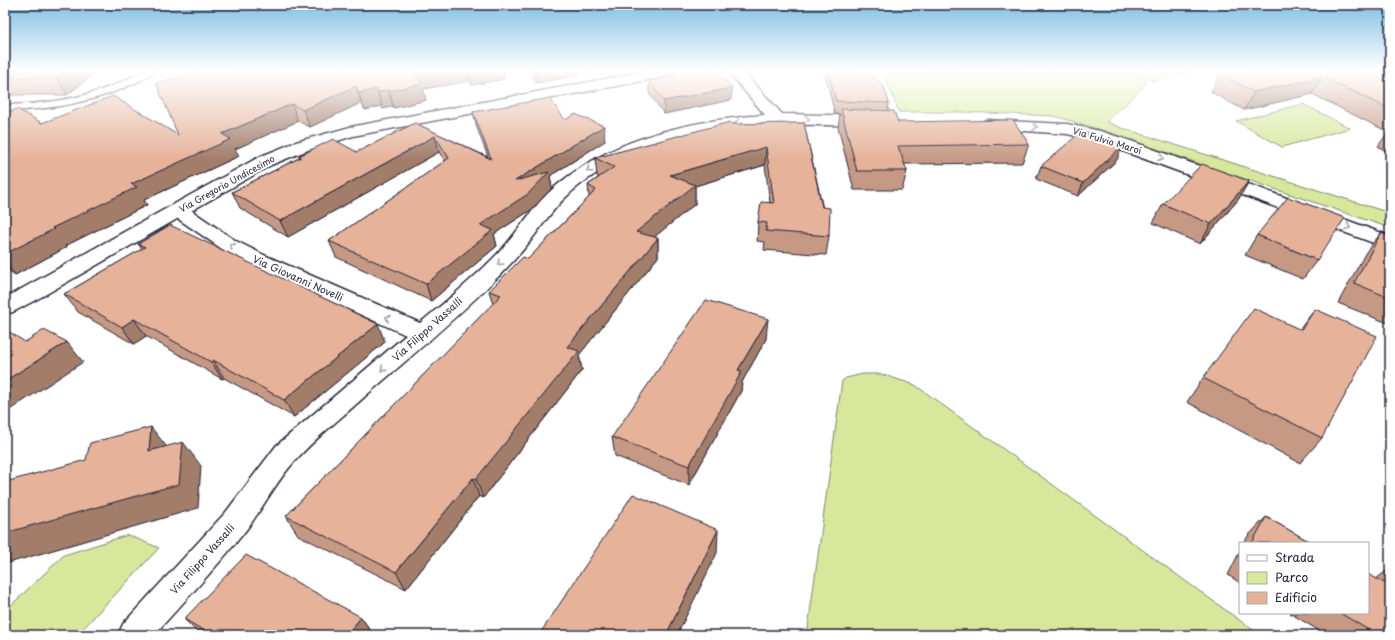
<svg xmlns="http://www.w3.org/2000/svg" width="1395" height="640" viewBox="0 0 1395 640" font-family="'Playpen Sans',sans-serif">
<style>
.green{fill:#d7e89c;stroke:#7c856c}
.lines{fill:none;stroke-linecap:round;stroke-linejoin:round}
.service-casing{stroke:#22223b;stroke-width:3}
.minor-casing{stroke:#22223b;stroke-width:3}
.tertiary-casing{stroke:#22223b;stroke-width:3}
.service{fill:#fff;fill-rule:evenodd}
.minor{fill:#fff;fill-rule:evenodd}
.tertiary{fill:#fff;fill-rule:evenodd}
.wall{fill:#c69984;stroke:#22223b}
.shaded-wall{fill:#a17d6b;stroke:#22223b}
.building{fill:#e6b299;stroke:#22223b}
.oneway{stroke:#9c9ca7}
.labels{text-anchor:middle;stroke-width:4;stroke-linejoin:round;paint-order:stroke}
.far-street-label{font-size:9px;fill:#22223b;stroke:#fff}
.street-label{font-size:10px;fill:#22223b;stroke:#fff}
</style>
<rect width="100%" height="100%" fill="#fff"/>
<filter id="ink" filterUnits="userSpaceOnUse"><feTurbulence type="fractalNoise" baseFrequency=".025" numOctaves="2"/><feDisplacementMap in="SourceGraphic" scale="8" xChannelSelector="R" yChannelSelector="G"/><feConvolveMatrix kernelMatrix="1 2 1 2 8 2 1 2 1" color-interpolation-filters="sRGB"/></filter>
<g filter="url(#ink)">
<path class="green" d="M 882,70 L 1130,70 L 1145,79 L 1146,84 L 1107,122 L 1119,127 L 1390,213 L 1390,228 L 1079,123 L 1053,116 L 963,112 L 899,112 Z
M 1147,70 L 1199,70 L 1153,81 L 1137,73 Z
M 1303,104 L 1350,128 L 1282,147 L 1236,121 Z
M 863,374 L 881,374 L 915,385 L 1260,635 L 807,635 L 842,381 L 846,378 Z
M 128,535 L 159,548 L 77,635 L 5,635 L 5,611 L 64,555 Z"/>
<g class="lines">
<defs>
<path id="service" d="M 144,70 L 155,70 C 149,77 139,81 131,85 C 91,103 49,110 5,111 L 5,105 C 54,104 101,96 144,70 Z"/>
<path id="minor" d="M 727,70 L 742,70 L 782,114 L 869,116 L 875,118 L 877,121 L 875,124 L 869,126 C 787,124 708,120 632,154 C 609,165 584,179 566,197 C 552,210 542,226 531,240 C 520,254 509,266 497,278 C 453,321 408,359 362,399 C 340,419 314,439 294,462 C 275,483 263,508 246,530 C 218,566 185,600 154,635 L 118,635 L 123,624 L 226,512 L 276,446 L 406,335 L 250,265 L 222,249 L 171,214 L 169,210 L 171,206 L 178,204 L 185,206 L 236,241 L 264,255 L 420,323 C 449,299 478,275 503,248 C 521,228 535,203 556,186 C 614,137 691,120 765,115 Z
M 987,120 L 1067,124 L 1100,131 L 1131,141 L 1390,236 L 1390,249 L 1090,139 L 1067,134 L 981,128 L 979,125 L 981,122 Z"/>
<path id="tertiary" d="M 653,70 L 686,70 L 684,73 L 679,74 L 353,136 L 308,150 L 271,165 L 43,296 L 13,312 L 5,314 L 5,298 L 259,157 L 296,142 L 350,127 Z"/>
</defs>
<use href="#service" class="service-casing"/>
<use href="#minor" class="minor-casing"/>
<use href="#tertiary" class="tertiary-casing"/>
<use href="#service" class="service"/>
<use href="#minor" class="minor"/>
<use href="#tertiary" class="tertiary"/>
</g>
<path class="wall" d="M 5,70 L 94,70 L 95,73 L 67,95 L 5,95 Z
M 205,70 L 503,70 L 504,79 L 472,85 L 470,81 L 423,89 L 426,100 L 394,108 L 393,106 L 383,109 L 382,106 L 365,110 L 361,103 L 310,127 L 298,121 L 235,149 L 239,156 L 144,200 L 147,205 L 65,246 L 67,247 L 15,275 L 5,268 L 5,114 L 42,123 L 178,135 Z
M 529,70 L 592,70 L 579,73 L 579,75 L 536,83 Z
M 668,70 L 716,70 L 731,100 L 664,114 L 649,93 L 649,81 L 668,77 Z
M 824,70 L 865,70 L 889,103 L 888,111 L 898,122 L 1029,144 L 1022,163 L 904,164 L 907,171 L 902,190 L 854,190 L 838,127 L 840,114 L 835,114 Z
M 1226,70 L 1378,70 L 1377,73 L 1371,74 L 1390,83 L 1390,154 L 1378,146 L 1388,132 L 1312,94 L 1244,110 L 1211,92 L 1220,74 L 1225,73 Z
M 473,112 L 565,120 L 605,141 L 550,176 L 552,188 L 531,210 L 494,234 L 497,246 L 431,301 L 336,257 L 329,241 L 445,161 L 439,152 L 288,237 L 240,208 L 232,192 L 299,158 L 299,156 L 357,152 L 415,123 L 488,157 L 477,128 Z
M 804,123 L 829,236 L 826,255 L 764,250 L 765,242 L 757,241 L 758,222 L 770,203 L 765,165 L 695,186 L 695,204 L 654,237 L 658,238 L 658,257 L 579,355 L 582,370 L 483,498 L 479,496 L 406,589 L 298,535 L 286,516 L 493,304 L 489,291 L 528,259 L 589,197 L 588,185 L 599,177 L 597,176 L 595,158 L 732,124 Z
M 1117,160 L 1078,196 L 1036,179 L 1041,166 Z
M 1249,181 L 1238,200 L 1200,244 L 1153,223 L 1163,204 Z
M 1381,233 L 1390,236 L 1390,324 L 1338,303 L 1366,252 Z
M 1257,235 L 1317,260 L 1303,279 L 1245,255 Z
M 138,244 L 385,342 L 294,417 L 224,378 L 222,379 L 146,336 L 134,344 L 78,312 L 64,294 L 142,249 Z
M 1315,309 L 1322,438 L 1300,463 L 1187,402 L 1203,378 L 1300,329 Z
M 766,339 L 742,382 L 741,391 L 689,485 L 615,456 L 612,437 Z
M 1266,517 L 1312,543 L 1244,543 L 1248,536 Z
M 1240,551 L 1240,583 L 1228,575 Z
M 1390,568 L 1390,635 L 1326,635 L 1290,613 L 1368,613 L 1376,579 Z
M 361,617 L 373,634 L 372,635 L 200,635 L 184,619 Z"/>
<path class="shaded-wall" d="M 66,70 L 94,70 L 95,73 L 67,95 L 57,78 Z
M 434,70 L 468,70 L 470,81 L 423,89 L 426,100 L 394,108 L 389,91 L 415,74 Z
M 469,70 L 503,70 L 504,79 L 472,85 Z
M 535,70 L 592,70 L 579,73 L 579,75 L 536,83 Z
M 1346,70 L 1378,70 L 1377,73 L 1339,82 Z
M 1322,77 L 1312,94 L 1244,110 L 1254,92 Z
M 356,86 L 361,103 L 310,127 L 303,110 Z
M 732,88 L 731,100 L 664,114 L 664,101 Z
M 377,89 L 382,106 L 365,110 L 359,93 Z
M 388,90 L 393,106 L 383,109 L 378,92 Z
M 292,104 L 298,121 L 235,149 L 239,156 L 144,200 L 147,205 L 65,246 L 67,247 L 15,275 L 5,262 L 5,254 L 131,184 L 222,134 Z
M 604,126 L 605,141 L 550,176 L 552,188 L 531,210 L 494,234 L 497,246 L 431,301 L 426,284 L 480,225 L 515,181 Z
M 435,136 L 439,152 L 288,237 L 280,221 Z
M 1122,146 L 1117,160 L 1078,196 L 1083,183 Z
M 766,147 L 765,165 L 695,186 L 695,204 L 637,251 L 636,232 L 670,175 Z
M 1249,181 L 1238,200 L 1200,244 L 1211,224 Z
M 658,238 L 658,257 L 579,355 L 582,370 L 483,498 L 476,479 L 567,347 Z
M 134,319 L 146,336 L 134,344 L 122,327 Z
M 768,319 L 766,339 L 742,382 L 741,391 L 689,485 L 689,466 L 738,370 Z
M 378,324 L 385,342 L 294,417 L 284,400 Z
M 67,342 L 83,362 L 5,413 L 5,381 Z
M 213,360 L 224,378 L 222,379 L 211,362 Z
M 151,427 L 170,451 L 149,451 Z
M 183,442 L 201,466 L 198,508 L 5,564 L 5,533 Z
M 473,478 L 479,496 L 406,589 L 396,572 Z
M 718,530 L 717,553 L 677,635 L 666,635 Z
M 361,617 L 373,634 L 372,635 L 347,635 Z"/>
<path class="building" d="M 5,70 L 66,70 L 57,78 L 5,77 Z
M 205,70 L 434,70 L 415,74 L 422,84 L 389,91 L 388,90 L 378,92 L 377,89 L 359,93 L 356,86 L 303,110 L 292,104 L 222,134 L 231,139 L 131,184 L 137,187 L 52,228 L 54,229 L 5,254 L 5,114 L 17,109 L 42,123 L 113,96 L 178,135 L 156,83 Z
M 672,70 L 716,70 L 732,88 L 664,101 L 649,81 L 676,76 Z
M 828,70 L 865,70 L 884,86 L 889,103 L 836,101 Z
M 1236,70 L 1363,70 L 1390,83 L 1390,109 L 1322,77 L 1254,92 L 1220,74 Z
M 550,98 L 565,120 L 575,114 L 604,126 L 515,181 L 549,172 L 528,194 L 480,225 L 493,230 L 426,284 L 329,241 L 449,158 L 435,136 L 280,221 L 232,192 L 301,157 L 299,156 L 333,139 L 357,152 L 415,123 L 491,159 L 473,112 Z
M 841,109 L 894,111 L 898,122 L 1013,120 L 1029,144 L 898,146 L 907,171 L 857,171 Z
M 730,122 L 732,124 L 804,123 L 822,207 L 830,208 L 829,236 L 766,231 L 767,223 L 758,222 L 761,202 L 774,203 L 766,147 L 670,175 L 695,185 L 636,232 L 658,238 L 567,347 L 579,351 L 476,479 L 473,478 L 396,572 L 286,516 L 501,295 L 489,291 L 523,257 L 528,259 L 596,190 L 588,185 L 614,167 L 595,158 Z
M 1082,131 L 1122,146 L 1083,183 L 1041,166 Z
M 1202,164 L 1249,181 L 1211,224 L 1163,204 Z
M 1288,197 L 1345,218 L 1317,260 L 1257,235 Z
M 170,225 L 378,324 L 284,400 L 213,360 L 211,362 L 134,319 L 122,327 L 64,294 L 145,247 L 138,244 Z
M 1381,233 L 1390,236 L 1390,298 L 1354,283 Z
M 706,300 L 768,319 L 738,370 L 742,371 L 689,466 L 612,437 Z
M 1254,308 L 1301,330 L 1315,309 L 1377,336 L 1322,438 L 1203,378 Z
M 5,329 L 25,342 L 44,330 L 67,342 L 5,381 Z
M 151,427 L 149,451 L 183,442 L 179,484 L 5,533 L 5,482 L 86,460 L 90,443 Z
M 633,494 L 718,530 L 666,635 L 539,635 Z
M 1266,517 L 1312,543 L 1252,543 Z
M 246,555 L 361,617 L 347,635 L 206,635 L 208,633 L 184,619 Z
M 1368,574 L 1390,586 L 1390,585 L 1390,635 L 1377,635 L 1340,613 L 1368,613 Z"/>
<defs><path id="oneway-chevron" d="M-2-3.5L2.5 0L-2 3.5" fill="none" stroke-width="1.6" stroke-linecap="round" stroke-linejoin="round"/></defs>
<g class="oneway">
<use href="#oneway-chevron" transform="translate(807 119) rotate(2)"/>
<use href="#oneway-chevron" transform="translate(738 122) rotate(173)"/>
<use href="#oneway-chevron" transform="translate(1035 127) rotate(3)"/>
<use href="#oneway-chevron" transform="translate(1161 158) rotate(20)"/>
<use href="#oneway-chevron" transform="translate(589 170) rotate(145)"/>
<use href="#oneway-chevron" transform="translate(1348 227) rotate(20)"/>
<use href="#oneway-chevron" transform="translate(232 246) rotate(-148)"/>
<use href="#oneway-chevron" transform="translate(500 263) rotate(134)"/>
<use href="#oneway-chevron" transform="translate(388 318) rotate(-156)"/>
<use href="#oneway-chevron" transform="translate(383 369) rotate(139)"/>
</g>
</g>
<linearGradient id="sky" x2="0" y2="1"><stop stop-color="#7fbfe5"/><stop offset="0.44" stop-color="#fff"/><stop offset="1" stop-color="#fff" stop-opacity="0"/></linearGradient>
<rect width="1395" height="160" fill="url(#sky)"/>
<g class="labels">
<g class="far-street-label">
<text transform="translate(1107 141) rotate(17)" y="3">Via Fulvio Maroi</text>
<text transform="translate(227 184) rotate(-29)" y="3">Via Gregorio Undicesimo</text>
</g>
<g class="street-label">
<text transform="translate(298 278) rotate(24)" y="4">Via Giovanni Novelli</text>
<text transform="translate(427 329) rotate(-42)" y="4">Via Filippo Vassalli</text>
<text transform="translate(202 559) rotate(-48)" y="4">Via Filippo Vassalli</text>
</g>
</g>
<rect width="1395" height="640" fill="none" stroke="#fff" stroke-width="20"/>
<rect x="10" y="10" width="1375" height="620" fill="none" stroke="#22223b" stroke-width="1.5" filter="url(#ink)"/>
<rect x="1239" y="542" width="130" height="72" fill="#ffffff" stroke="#a7a7b1"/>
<rect x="1247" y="555" width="20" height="6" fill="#ffffff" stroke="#a7a7b1"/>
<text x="1275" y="562" font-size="12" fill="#22223b">Strada</text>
<rect x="1247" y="572" width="20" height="12" fill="#d7e89c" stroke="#a7a7b1"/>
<text x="1275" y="582" font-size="12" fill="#22223b">Parco</text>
<rect x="1247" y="592" width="20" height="12" fill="#e6b299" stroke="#a7a7b1"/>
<text x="1275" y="602" font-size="12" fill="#22223b">Edificio</text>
</svg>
